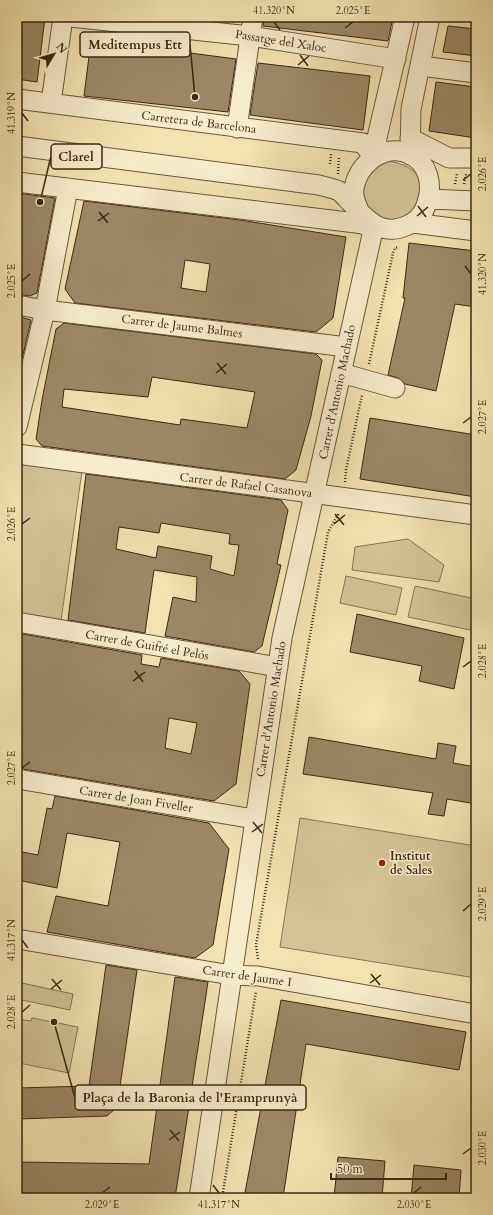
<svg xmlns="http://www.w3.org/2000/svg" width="493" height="1215" viewBox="0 0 493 1215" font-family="Cardo,serif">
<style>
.green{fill:#d4c396;stroke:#8a7456}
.building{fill:#9d8866;stroke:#3f2615;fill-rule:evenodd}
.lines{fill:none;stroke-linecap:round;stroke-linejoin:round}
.minor-casing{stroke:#6c553c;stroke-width:21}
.path{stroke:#3f2615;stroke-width:2.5;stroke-dasharray:1 2;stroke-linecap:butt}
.minor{stroke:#f7edcc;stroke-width:19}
.ticks{fill:none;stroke:#3f2615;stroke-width:1.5}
.poi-dot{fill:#8f2418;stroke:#f7edcc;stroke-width:1.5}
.labels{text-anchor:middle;stroke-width:3;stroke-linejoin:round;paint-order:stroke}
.street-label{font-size:12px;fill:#3f2615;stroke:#f7edcc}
.poi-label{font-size:12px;font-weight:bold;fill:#3f2615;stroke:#f7edcc;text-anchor:start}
.leader{fill:none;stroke:#3f2615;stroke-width:1.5}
.callout-dot{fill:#3f2615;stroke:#f7edcc;stroke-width:1.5}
.callout{fill:#f7edcc;stroke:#3f2615;stroke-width:1.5}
.callout-label{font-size:13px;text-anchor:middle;font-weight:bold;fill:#3f2615}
.neatline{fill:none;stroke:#3f2615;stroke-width:1.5}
.ticks-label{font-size:10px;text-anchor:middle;fill:#3f2615}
</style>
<rect width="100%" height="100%" fill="#f3e3b0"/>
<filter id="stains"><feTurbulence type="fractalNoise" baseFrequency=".005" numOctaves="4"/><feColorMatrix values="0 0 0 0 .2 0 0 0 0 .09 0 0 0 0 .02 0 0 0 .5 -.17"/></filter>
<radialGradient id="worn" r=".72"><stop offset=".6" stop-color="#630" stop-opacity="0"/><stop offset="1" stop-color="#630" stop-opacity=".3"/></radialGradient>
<path class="green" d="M 389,161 C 420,167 426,181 417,209 L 396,222 L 374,217 C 370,211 364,204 362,198 C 356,180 374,164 389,161 Z
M 17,461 L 82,471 L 61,621 L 17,613 Z
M 408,539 L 444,565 L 439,582 L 352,570 L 355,547 Z
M 346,576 L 402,588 L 396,615 L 340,603 Z
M 415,586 L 476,599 L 470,630 L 408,617 Z
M 300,818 L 476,846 L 476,978 L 280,947 Z
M 17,982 L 73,994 L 70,1010 L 17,999 Z
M 32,1018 L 78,1027 L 69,1073 L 19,1063 L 20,1055 L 17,1054 L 17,1019 L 31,1021 Z"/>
<path class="building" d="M 19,17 L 45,17 L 37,82 L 17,79 Z
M 264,17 L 393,17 L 388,41 L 263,26 Z
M 448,26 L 476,29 L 476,56 L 443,52 Z
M 91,40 L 236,59 L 228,112 L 84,96 Z
M 258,63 L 370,76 L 363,130 L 250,115 Z
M 436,82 L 476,87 L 476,138 L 429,131 Z
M 17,193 L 55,198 L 37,293 L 30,296 L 17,294 Z
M 84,201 L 240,220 L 346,237 L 333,318 L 316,332 L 75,303 L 65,289 ZM 185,260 L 210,264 L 206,292 L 181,288 Z
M 409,243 L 476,251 L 476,307 L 455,304 L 436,391 L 405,384 L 398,378 L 388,375 L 405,298 L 403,298 Z
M 17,316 L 31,320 L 22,359 L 17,358 Z
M 64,323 L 316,354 L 322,360 L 311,416 L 296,470 L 285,479 L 42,446 L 36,439 L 42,400 L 56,329 ZM 152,377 L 255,392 L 247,428 L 181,419 L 180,425 L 62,407 L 64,389 L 148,397 Z
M 370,418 L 476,435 L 476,497 L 360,479 Z
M 86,474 L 281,500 L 288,510 L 277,564 L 281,565 L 262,646 L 254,652 L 165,636 L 173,597 L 196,602 L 197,577 L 154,570 L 145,633 L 68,620 ZM 161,523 L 230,534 L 229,544 L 239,545 L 234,576 L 210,569 L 212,556 L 158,546 L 156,558 L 116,549 L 119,527 L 159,533 Z
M 357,614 L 464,638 L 454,689 L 419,681 L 422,666 L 350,652 Z
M 17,633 L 142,655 L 141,664 L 159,667 L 161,658 L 239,671 L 250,684 L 236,784 L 214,801 L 17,768 ZM 169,718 L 197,723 L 191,754 L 165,748 Z
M 309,737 L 436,759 L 438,743 L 456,746 L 453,763 L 476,767 L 476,804 L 447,799 L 444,816 L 428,814 L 433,793 L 303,774 Z
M 55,796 L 209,823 L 229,849 L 213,945 L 195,958 L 47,932 L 56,896 L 108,906 L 120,842 L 67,833 L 57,888 L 17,880 L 17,851 L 38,855 L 47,808 L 52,809 Z
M 106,965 L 137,970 L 117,1107 L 107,1116 L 17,1119 L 17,1088 L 89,1086 Z
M 175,977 L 208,982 L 175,1198 L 129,1195 L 129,1197 L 17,1196 L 17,1162 L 149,1164 Z
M 281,1000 L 466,1032 L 459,1070 L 306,1044 L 283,1198 L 244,1198 Z
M 338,1157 L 385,1161 L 382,1198 L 334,1198 Z
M 414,1165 L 461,1170 L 459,1198 L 411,1198 Z"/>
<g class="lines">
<defs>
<path id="minor" d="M 70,17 L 250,36 L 396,59
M 421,66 L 476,73
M 17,99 L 363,143 L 373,157
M 51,103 L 63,17
M 237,128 L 253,17
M 410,138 L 449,158 L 476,158
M 17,146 L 319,185 C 325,187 333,188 339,191 C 343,194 347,199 350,202 C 366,219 381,237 406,226 C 414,223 422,216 425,208 C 446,157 388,129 360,172 C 356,179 353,187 354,195 C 354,201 358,207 360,213
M 381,152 L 376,142 L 405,17
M 410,155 L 411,109 L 430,17
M 17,182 L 364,224 L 373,230
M 429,199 L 476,201
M 413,223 L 476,231
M 17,305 L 45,310 L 347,347
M 341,373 L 395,388
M 17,427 L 45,310 L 68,188
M 17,454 L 476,515
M 17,622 L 278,667
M 17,779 L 254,819
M 17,939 L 231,975 L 258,976 L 476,1014
M 199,1198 L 282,638 L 374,226"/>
</defs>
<use href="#minor" class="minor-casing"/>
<path class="path" d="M 330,164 L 331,154
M 338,174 L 339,157
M 455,184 L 457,174
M 464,184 L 466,174
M 369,364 L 393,253 L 395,248 L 399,247
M 345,482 L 346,470 L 362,395
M 258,959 L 256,945 L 328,532 L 339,513
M 222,1198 L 256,991"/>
<use href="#minor" class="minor"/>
</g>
<path class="ticks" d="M 274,22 L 280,30M 345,28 L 353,22M 300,55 L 308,66M 298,65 L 309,56M 22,113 L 28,121M 463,180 L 471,174M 418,206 L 426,217M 99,212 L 108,223M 417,216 L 428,207M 98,221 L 109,213M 465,266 L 471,274M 22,281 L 30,274M 217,363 L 226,374M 216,373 L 227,364M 463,423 L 471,417M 335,514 L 344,525M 22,524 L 30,518M 334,524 L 345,515M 463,667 L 471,661M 135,671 L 143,682M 133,681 L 145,672M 22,768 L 30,762M 253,822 L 262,833M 252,832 L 263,824M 463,911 L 471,904M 22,940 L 28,948M 371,974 L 380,985M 52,979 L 61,990M 370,983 L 381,975M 51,989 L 62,980M 22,1012 L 30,1005M 170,1130 L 179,1141M 169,1140 L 180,1132M 463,1154 L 471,1148M 213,1185 L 219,1193M 102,1193 L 110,1187M 414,1193 L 421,1187"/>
<circle class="poi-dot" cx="382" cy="863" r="4"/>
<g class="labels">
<g class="street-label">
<text transform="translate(281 41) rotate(9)" y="4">Passatge del Xaloc</text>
<text transform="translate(199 122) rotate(7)" y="4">Carretera de Barcelona</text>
<text transform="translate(182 326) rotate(7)" y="4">Carrer de Jaume Balmes</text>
<text transform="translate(337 392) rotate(-78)" y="4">Carrer d'Antonio Machado</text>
<text transform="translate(246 485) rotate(7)" y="4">Carrer de Rafael Casanova</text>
<text transform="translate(147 645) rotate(10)" y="4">Carrer de Guifré el Pelós</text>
<text transform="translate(271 709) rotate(-81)" y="4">Carrer d'Antonio Machado</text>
<text transform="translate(136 799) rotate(9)" y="4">Carrer de Joan Fiveller</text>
<text transform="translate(247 976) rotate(8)" y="4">Carrer de Jaume I</text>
</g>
<g class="poi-label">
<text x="390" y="860">Institut<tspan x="390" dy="14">de Sales</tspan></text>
</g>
</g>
<path class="leader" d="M195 97L190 45M40 202L51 156M54 1022L75 1098"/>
<g class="callout-dot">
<circle cx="195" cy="97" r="4"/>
<circle cx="40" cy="202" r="4"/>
<circle cx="54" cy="1022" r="4"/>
</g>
<g class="callout">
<rect x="80" y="32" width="110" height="25" rx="4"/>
<rect x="51" y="144" width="51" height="25" rx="4"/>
<rect x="75" y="1085" width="231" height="25" rx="4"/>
</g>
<g class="callout-label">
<text x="135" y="49">Meditempus Ett</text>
<text x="76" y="161">Clarel</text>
<text x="190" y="1102">Plaça de la Baronia de l'Eramprunyà</text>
</g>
<rect width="493" height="1215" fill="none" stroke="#f3e3b0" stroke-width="44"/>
<g transform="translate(54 54) rotate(52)" stroke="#f7edcc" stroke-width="3" paint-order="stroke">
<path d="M0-3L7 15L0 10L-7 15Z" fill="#3f2615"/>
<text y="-6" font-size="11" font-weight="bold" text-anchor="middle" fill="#3f2615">N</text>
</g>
<path d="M331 1173v6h115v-6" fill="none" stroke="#3f2615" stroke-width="2"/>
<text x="337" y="1173" font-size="12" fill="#3f2615" stroke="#f7edcc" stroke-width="3" paint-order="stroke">50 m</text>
<rect x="22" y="22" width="449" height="1171" class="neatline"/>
<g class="ticks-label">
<text x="274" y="14">41.320°N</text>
<text x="353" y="14">2.025°E</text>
<text transform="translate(11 113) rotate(-90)" y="4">41.319°N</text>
<text transform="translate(482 174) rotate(-90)" y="4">2.026°E</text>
<text transform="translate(482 274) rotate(-90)" y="4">41.320°N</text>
<text transform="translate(11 281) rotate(-90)" y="4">2.025°E</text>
<text transform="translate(482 417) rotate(-90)" y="4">2.027°E</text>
<text transform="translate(11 524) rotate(-90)" y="4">2.026°E</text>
<text transform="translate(482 661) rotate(-90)" y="4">2.028°E</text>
<text transform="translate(11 768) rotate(-90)" y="4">2.027°E</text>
<text transform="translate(482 904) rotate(-90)" y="4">2.029°E</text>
<text transform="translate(11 940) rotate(-90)" y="4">41.317°N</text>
<text transform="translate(11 1012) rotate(-90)" y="4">2.028°E</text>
<text transform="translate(482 1148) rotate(-90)" y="4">2.030°E</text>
<text x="102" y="1208">2.029°E</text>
<text x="219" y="1208">41.317°N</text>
<text x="414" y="1208">2.030°E</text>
</g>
<rect width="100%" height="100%" filter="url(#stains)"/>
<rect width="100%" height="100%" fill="url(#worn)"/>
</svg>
